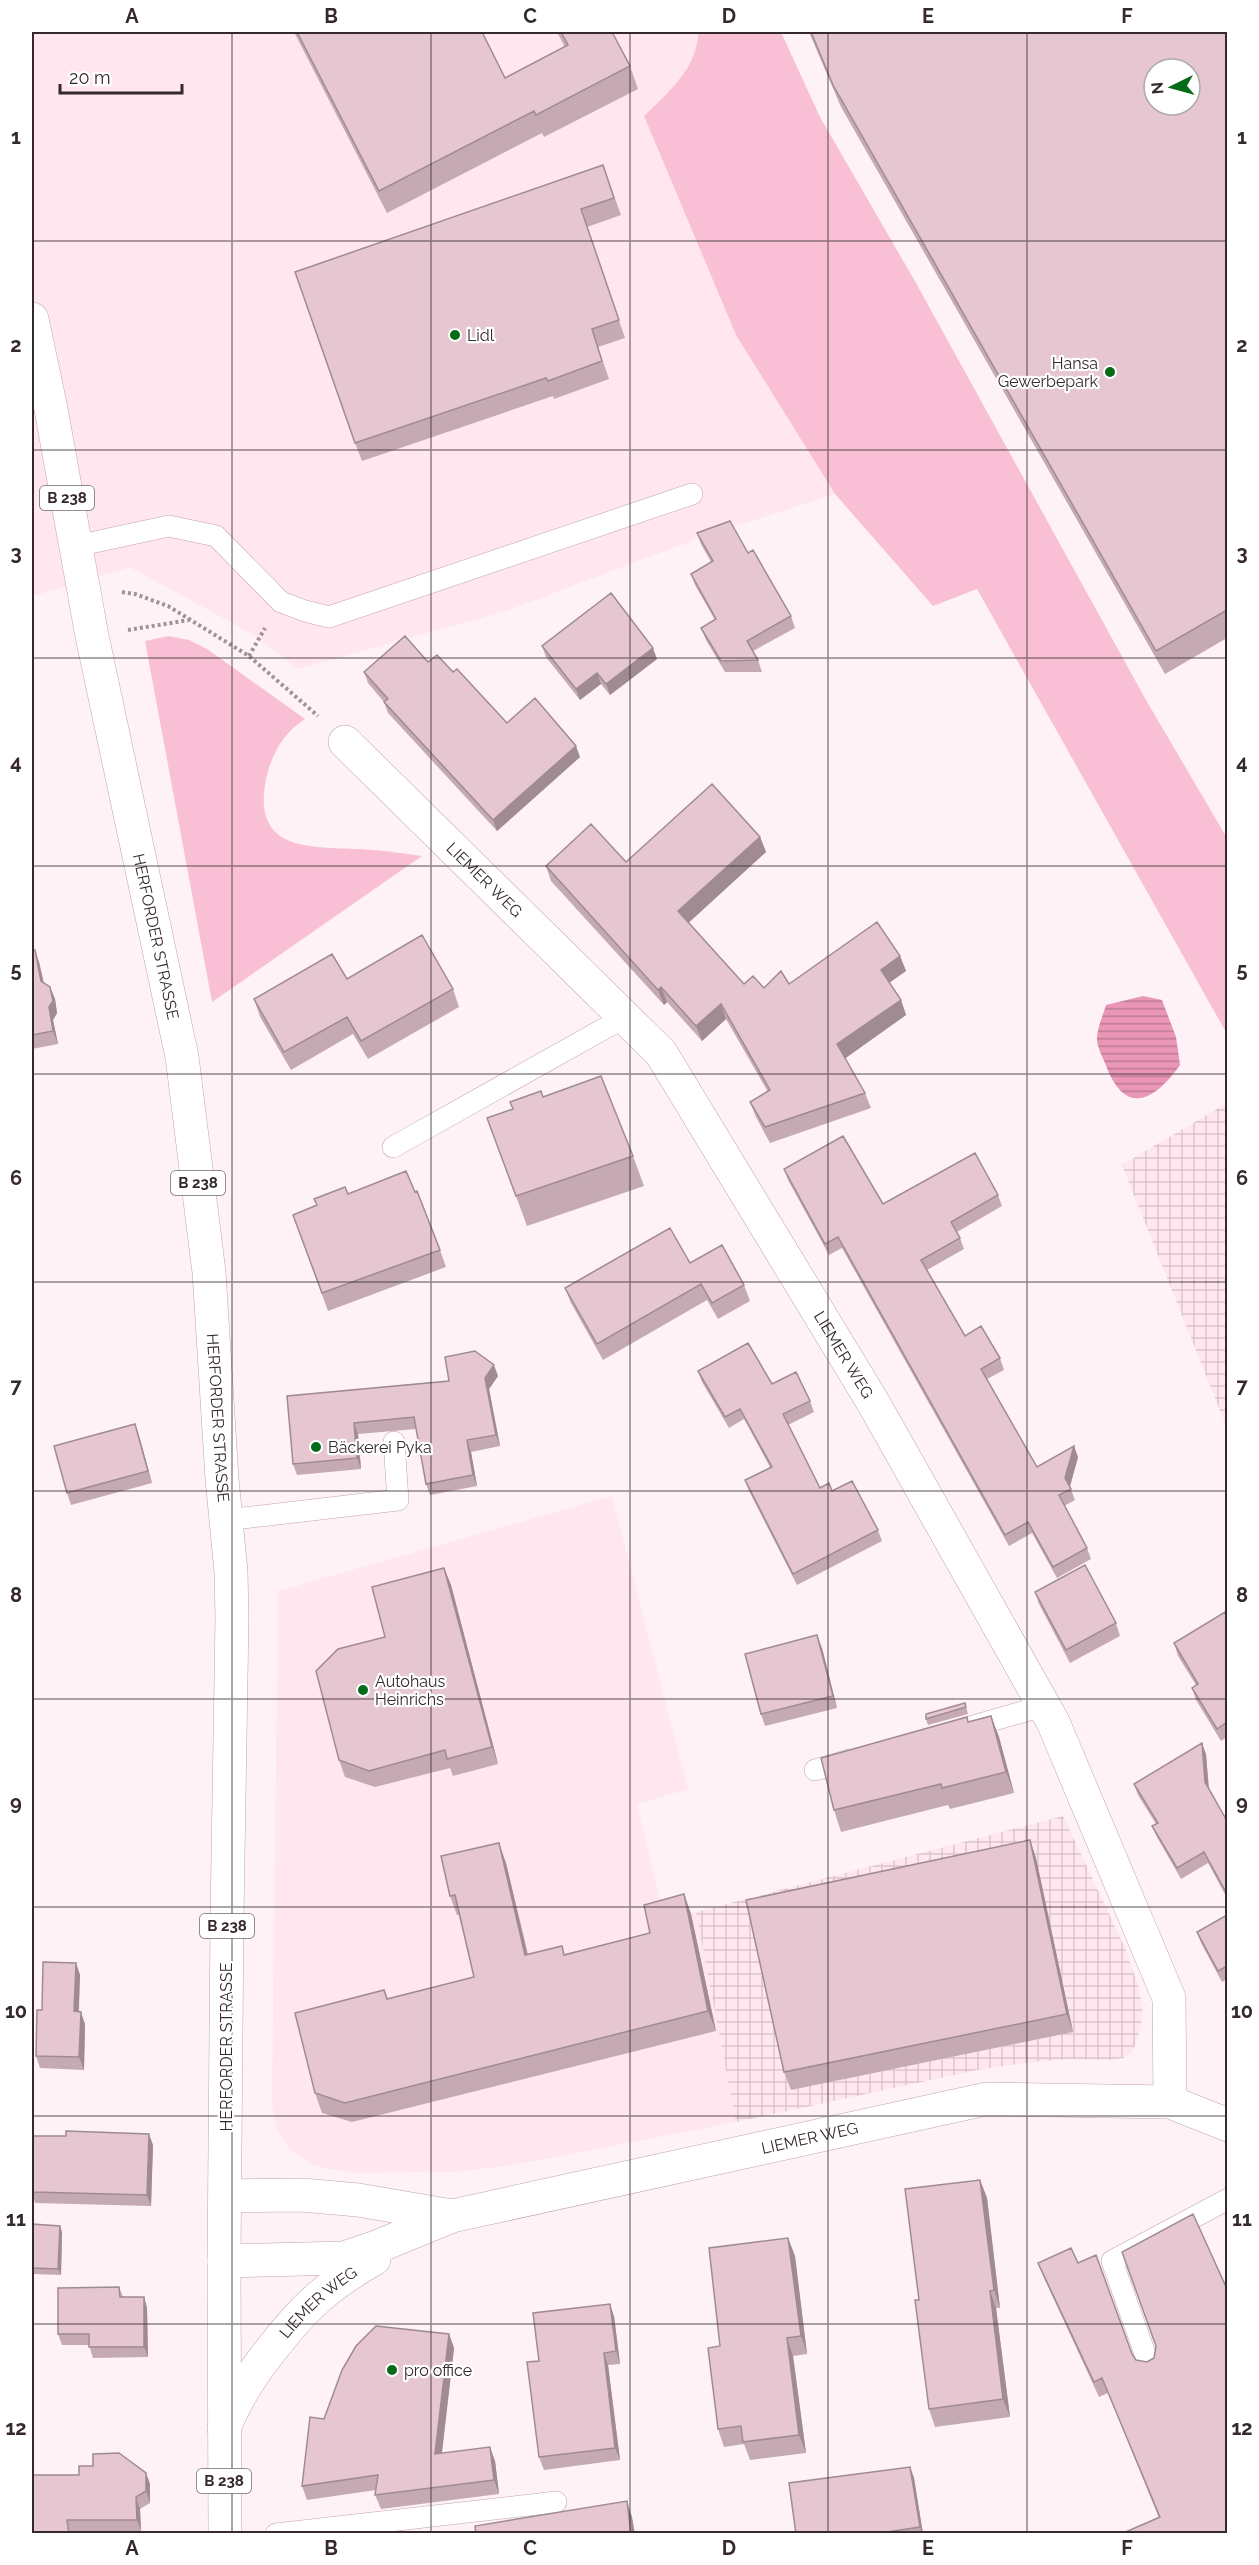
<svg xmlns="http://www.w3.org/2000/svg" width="1259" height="2565" viewBox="0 0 1259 2565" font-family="Raleway,sans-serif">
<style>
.built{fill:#ffe6ef}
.industrial{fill:url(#industrial-grid)}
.grass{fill:#f9c0d5}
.water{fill:url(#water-rules)}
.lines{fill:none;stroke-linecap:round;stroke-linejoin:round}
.lane-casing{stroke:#c1a3ae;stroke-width:22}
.street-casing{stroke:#c1a3ae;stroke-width:34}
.primary-casing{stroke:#c1a3ae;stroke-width:34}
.path{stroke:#9f9398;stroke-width:4;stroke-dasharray:3 3;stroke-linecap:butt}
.lane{stroke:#fff;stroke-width:21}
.street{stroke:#fff;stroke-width:33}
.primary{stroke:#fff;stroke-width:33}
.wall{fill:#c5aab4}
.shaded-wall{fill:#a08b92}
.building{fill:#e5c6d1;stroke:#a08b92;stroke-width:1.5;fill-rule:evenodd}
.grid{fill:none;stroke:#35292e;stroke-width:1.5;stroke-opacity:0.55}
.poi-dot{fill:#066b18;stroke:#fff;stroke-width:2}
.labels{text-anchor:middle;stroke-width:4.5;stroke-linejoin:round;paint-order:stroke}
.shield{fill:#fff;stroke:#72696d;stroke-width:1.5}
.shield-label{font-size:15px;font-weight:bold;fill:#35292e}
.poi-label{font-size:16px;fill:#35292e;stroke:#fff;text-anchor:start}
.street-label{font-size:16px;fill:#35292e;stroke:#fff}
.neatline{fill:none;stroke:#35292e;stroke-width:2}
.grid-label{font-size:20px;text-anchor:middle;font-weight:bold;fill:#35292e}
</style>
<defs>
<pattern id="industrial-grid" width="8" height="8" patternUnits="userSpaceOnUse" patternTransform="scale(1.5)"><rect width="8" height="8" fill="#ffe6ef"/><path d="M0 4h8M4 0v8" fill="none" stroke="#dbc5cd"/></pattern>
<pattern id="water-rules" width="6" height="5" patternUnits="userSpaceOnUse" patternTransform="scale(1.5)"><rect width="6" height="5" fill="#e996b7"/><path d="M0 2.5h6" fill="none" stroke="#be7a95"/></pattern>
</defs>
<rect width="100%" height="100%" fill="#fef2f6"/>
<path class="built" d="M 32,32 L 698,32 L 698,48 L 676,86 L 644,116 L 736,335 L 835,494 L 699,538 L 509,610 L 298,669 L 250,633 L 130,567 L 33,596 Z
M 612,1496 L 688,1789 L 637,1804 L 665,1921 L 696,1912 L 736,2122 L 519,2164 L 456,2172 L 350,2173 L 313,2165 L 289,2149 L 276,2126 L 272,2105 L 278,1591 Z"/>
<path class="industrial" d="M 1227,1103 L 1227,1428 L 1122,1165 Z
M 1063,1816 L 1125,1948 L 1138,1985 L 1143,2013 L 1137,2041 L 1131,2053 L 1123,2058 L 1110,2060 L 1071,2059 L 1031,2062 L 977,2070 L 736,2122 L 696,1912 Z"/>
<path class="grass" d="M 698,32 L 781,32 L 820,117 L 916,283 L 1146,700 L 1227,838 L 1227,1034 L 977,589 L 933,606 L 835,494 L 736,335 L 644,116 C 668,93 698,67 698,32 Z
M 168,636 L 189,640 L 207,649 L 305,719 C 284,732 271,755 266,779 C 252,850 306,847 358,849 C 380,850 401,853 422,856 L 212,1002 L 145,641 Z"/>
<path class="water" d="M 1143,996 L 1162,1000 L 1176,1037 L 1180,1065 C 1153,1103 1124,1116 1105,1063 C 1102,1056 1096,1044 1097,1037 C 1098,1026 1103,1015 1106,1005 Z"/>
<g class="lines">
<defs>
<path id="lane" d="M 76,546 L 169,526 L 216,536 L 281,602 L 305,611 L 329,617 L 692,494
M 393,1147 L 625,1017
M 226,1520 L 398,1500 L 394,1442
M 966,1728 L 1043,1706
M 815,1770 L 849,1760
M 1149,2365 L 1112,2261 L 1228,2199
M 276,2534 L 556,2502"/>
<g id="street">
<path id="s1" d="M 345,742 L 661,1053 L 874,1404 L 1053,1722 L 1169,1998 L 1170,2102"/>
<path d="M 225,2196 L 302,2195 L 358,2200 L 452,2216"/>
<path id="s2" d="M 224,2261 L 344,2258 L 374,2248 L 452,2216 L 986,2099 L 1170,2102 L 1228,2125"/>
<path id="s3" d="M 224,2428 C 236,2398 251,2375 271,2350 C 304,2307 328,2285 374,2259"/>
</g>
<g id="primary">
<path id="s4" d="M 32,319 L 51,409 L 92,636 L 182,1057 L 209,1272 L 222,1479 L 231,1572 L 232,1618 L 227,1918 L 224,2261 L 225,2534"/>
</g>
</defs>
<use href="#lane" class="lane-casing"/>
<use href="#street" class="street-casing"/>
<use href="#primary" class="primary-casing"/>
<path class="path" d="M 122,592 L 135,594 L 168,606 L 249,656 L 318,716
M 128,630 L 189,620
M 249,656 L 265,628"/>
<use href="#lane" class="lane"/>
<use href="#street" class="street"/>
<use href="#primary" class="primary"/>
</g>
<path class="wall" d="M 294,32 L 482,32 L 505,78 L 565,47 L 557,32 L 612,32 L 630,66 L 638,89 L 544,137 L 542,133 L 387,213 Z
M 809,32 L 1227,32 L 1227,638 L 1165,674 L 841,107 Z
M 603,165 L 621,215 L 587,227 L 625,338 L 598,347 L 609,379 L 554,399 L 553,396 L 362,461 L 355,443 Z
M 697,533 L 748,553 L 791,616 L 795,628 L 753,651 L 758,660 L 762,672 L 725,672 L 706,640 L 701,628 L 715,620 L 695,585 L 691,574 L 711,562 L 701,544 Z
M 542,646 L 657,659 L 610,695 L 601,684 L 580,700 L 546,657 Z
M 428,662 L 453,672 L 507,723 L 580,757 L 497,831 L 388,713 L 384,702 L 368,683 L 364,672 Z
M 760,837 L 766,852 L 688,923 L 744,984 L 764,988 L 789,984 L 900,956 L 906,971 L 889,983 L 901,1000 L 906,1015 L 845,1058 L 865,1093 L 871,1108 L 770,1143 L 756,1117 L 750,1102 L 768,1092 L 726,1019 L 702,1041 L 667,1002 L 664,1005 L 551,881 L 546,866 L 626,862 Z
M 32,950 L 39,962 L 44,983 L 50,987 L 55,999 L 57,1013 L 53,1020 L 58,1044 L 32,1049 Z
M 347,979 L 453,989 L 459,1007 L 368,1059 L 353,1034 L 291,1070 L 260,1017 L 254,999 Z
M 543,1097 L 633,1156 L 644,1186 L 527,1226 L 487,1118 Z
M 784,1169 L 883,1204 L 998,1195 L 1002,1206 L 957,1232 L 960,1238 L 964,1249 L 927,1270 L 965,1336 L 1000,1358 L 1004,1370 L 987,1379 L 1037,1467 L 1078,1457 L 1070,1487 L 1075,1500 L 1064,1506 L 1087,1548 L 1091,1559 L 1057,1578 L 1032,1533 L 1009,1546 L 842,1248 L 829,1255 L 788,1180 Z
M 415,1192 L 440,1250 L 446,1267 L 328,1311 L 293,1215 L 348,1194 Z
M 690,1263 L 744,1285 L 750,1301 L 718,1319 L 707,1300 L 603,1360 L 571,1303 L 565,1288 Z
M 698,1371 L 772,1384 L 810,1401 L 814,1412 L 788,1425 L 820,1488 L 832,1491 L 878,1530 L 882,1541 L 797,1585 L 749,1491 L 745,1480 L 770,1467 L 744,1419 L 729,1428 L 702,1382 Z
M 498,1376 L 489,1389 L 500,1446 L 471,1452 L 477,1486 L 430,1495 L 426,1484 L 416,1429 L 358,1434 L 361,1469 L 297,1475 L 293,1464 L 287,1396 Z
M 135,1424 L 139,1436 L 152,1483 L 71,1505 L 67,1493 Z
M 444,1568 L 451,1585 L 498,1764 L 453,1776 L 450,1768 L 375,1787 L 345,1777 L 339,1760 L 385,1637 Z
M 1035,1592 L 1116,1623 L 1120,1636 L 1070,1663 L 1039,1604 Z
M 1227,1616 L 1227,1737 L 1221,1741 L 1196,1700 L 1192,1688 L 1196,1685 L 1178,1656 L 1174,1643 Z
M 822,1648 L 837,1708 L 765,1726 L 761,1714 Z
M 965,1703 L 968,1714 L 928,1725 L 926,1719 Z
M 991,1716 L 999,1737 L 1014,1793 L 950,1809 L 948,1805 L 841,1832 L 834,1810 L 969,1722 Z
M 1206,1754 L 1209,1788 L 1227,1821 L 1227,1898 L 1208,1863 L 1181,1879 L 1157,1837 L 1152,1826 L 1156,1824 L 1138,1795 L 1134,1784 Z
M 1030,1840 L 1036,1858 L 1073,2032 L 791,2090 L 784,2072 Z
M 506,1863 L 528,1954 L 565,1954 L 650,1933 L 684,1894 L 691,1914 L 716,2031 L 352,2122 L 322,2113 L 315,2093 L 384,1990 L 388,1999 L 474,1977 L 459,1915 L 457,1915 L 450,1896 Z
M 1227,1915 L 1227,1979 L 1222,1982 L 1201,1943 L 1197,1932 Z
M 76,1963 L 80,1975 L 79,2012 L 85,2024 L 84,2070 L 40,2068 L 36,2056 L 42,2010 Z
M 153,2145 L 151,2206 L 35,2203 L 32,2193 L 32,2182 Z
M 980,2180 L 987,2198 L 1000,2308 L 996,2308 L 1010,2417 L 935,2427 L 929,2409 L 919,2300 Z
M 1193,2214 L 1159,2518 L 1108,2393 L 1099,2397 L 1044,2278 L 1038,2263 L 1078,2263 L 1132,2355 L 1136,2360 L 1147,2362 L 1154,2358 Z
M 32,2224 L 62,2232 L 61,2275 L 32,2274 Z
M 788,2238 L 795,2256 L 807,2354 L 793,2356 L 806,2453 L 750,2460 L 744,2444 L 724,2447 L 718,2429 L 720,2346 Z
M 119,2287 L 123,2297 L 144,2297 L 147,2308 L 148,2357 L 93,2358 L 89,2345 L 62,2345 L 58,2334 Z
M 614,2316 L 620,2364 L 608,2365 L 620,2460 L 544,2470 L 539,2457 L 539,2361 Z
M 449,2334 L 454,2348 L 442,2453 L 495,2461 L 499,2494 L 381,2509 L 375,2495 L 376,2490 L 307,2500 L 302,2486 L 324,2419 Z
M 910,2467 L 914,2478 L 923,2534 L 796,2534 Z
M 146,2473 L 150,2484 L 150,2503 L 140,2509 L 141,2531 L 71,2532 L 71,2534 L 32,2534 L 79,2475 Z"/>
<path class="shaded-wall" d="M 653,648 L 657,659 L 610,695 L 606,684 Z
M 597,673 L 601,684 L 580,700 L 576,689 Z
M 576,746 L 580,757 L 497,831 L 493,820 Z
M 760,837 L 766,852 L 684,927 L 678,911 Z
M 35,950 L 39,962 L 46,994 L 41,981 Z
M 900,956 L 906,971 L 886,985 L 881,970 Z
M 50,987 L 55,999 L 57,1013 L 53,1020 L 58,1044 L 53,1031 L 49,1007 Z
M 661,987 L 667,1002 L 664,1005 L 658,990 Z
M 901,1000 L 906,1015 L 843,1060 L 837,1044 Z
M 721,1004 L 726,1019 L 702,1041 L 696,1026 Z
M 494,1365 L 498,1376 L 489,1389 L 500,1446 L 496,1435 L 485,1378 Z
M 354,1423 L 358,1434 L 361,1469 L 357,1458 Z
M 135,1424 L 139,1436 L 152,1483 L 148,1471 Z
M 467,1440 L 471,1452 L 477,1486 L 473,1475 Z
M 1074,1446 L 1078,1457 L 1069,1489 L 1065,1478 Z
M 444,1568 L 451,1585 L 498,1764 L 492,1747 Z
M 817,1635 L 822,1648 L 837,1708 L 833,1696 Z
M 991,1716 L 999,1737 L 1014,1793 L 1006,1772 Z
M 1202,1743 L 1206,1754 L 1209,1793 L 1205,1782 Z
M 1030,1840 L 1036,1858 L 1073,2032 L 1067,2014 Z
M 499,1843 L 506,1863 L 532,1975 L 525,1955 Z
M 684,1894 L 691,1914 L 716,2031 L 708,2011 Z
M 76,1963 L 80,1975 L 78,2024 L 74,2011 Z
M 81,2012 L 85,2024 L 84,2070 L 79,2057 Z
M 149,2134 L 153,2145 L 151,2206 L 147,2195 Z
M 980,2180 L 987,2198 L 1000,2308 L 994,2290 Z
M 60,2226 L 62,2232 L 61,2275 L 58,2269 Z
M 788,2238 L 795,2256 L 807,2354 L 801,2336 Z
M 990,2291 L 996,2308 L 1010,2417 L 1003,2399 Z
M 144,2297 L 147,2308 L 148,2357 L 144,2347 Z
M 610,2304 L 614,2316 L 620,2364 L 616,2351 Z
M 449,2334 L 454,2348 L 440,2468 L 435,2454 Z
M 787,2338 L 793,2356 L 806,2453 L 799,2435 Z
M 604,2353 L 608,2365 L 620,2460 L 615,2448 Z
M 490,2447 L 495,2461 L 499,2494 L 494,2480 Z
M 910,2467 L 914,2478 L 923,2534 L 922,2534 L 920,2527 Z
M 146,2473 L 150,2484 L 150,2503 L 146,2491 Z
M 136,2497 L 140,2509 L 141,2531 L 137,2520 Z
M 627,2501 L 632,2517 L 635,2534 L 631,2534 Z"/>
<path class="building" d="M 297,32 L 482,32 L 505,78 L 568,45 L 561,32 L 612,32 L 630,66 L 536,115 L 534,111 L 379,191 Z
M 811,32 L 1227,32 L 1227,610 L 1156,651 L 833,85 ZM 1154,69 L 1190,69 L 1190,105 L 1154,105 Z
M 603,165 L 614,198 L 581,209 L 619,320 L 592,329 L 602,361 L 548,381 L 546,378 L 355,443 L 295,272 Z
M 730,521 L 748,553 L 753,550 L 791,616 L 747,641 L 758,660 L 721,661 L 701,628 L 716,619 L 691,574 L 713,561 L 697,533 Z
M 611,593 L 653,648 L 606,684 L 597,673 L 576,689 L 542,646 Z
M 405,636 L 428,662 L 437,655 L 453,672 L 457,669 L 507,723 L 535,698 L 576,746 L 493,820 L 384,702 L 388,699 L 364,672 Z
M 712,784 L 760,837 L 678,911 L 744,984 L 753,976 L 764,988 L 781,971 L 789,984 L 877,922 L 900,956 L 881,970 L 901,1000 L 837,1044 L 865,1093 L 765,1127 L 750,1102 L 770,1090 L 721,1004 L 696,1026 L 661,987 L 658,990 L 546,866 L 591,824 L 626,862 Z
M 422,935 L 453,989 L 361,1041 L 347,1017 L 284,1052 L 254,999 L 332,954 L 347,979 Z
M 32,950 L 35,950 L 41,981 L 50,987 L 53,1001 L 49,1007 L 53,1031 L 32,1035 Z
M 601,1076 L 633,1156 L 516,1196 L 487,1118 L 513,1109 L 510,1102 L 541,1091 L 543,1097 Z
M 843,1136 L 883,1204 L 975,1153 L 998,1195 L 951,1222 L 960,1238 L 921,1260 L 965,1336 L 981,1326 L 1000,1358 L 981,1369 L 1037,1467 L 1074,1446 L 1065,1478 L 1071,1489 L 1059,1495 L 1087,1548 L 1053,1567 L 1028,1522 L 1005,1535 L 838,1237 L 825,1244 L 784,1169 Z
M 406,1171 L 415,1192 L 417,1191 L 440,1250 L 322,1293 L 293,1215 L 317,1205 L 314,1199 L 345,1187 L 348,1194 Z
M 670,1228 L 690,1263 L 722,1245 L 744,1285 L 712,1303 L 701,1284 L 597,1344 L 565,1288 Z
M 748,1343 L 772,1384 L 796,1372 L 810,1401 L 783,1414 L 820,1488 L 829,1483 L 832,1491 L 852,1481 L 878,1530 L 793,1574 L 745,1480 L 772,1467 L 740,1409 L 725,1417 L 698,1371 Z
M 475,1351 L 494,1365 L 485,1378 L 496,1435 L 467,1440 L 473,1475 L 426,1484 L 414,1417 L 354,1423 L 357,1458 L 293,1464 L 287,1396 L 449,1381 L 445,1357 Z
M 135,1424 L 148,1471 L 67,1493 L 54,1446 Z
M 1085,1565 L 1116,1623 L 1066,1650 L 1035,1592 Z
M 444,1568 L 492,1747 L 447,1759 L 445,1750 L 369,1771 L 339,1760 L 316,1671 L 338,1649 L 385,1637 L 372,1587 Z
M 1225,1612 L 1227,1616 L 1227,1722 L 1217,1729 L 1192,1688 L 1198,1684 L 1174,1643 Z
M 817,1635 L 833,1696 L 761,1714 L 745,1654 Z
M 965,1703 L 966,1707 L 926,1719 L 926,1714 Z
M 991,1716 L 1006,1772 L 942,1788 L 941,1784 L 834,1810 L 821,1758 L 967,1717 L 968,1722 Z
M 1202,1743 L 1205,1782 L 1227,1821 L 1227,1894 L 1204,1852 L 1177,1868 L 1152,1826 L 1158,1823 L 1134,1784 Z
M 1030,1840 L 1067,2014 L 784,2072 L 746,1900 Z
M 499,1843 L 525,1955 L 562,1946 L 564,1955 L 650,1933 L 644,1905 L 684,1894 L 708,2011 L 345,2103 L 315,2093 L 295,2013 L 384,1990 L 387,1999 L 474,1977 L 455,1895 L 450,1896 L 441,1856 Z
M 1227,1915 L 1227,1966 L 1218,1971 L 1197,1932 Z
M 43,1962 L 76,1963 L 74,2011 L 81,2012 L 79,2057 L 36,2056 L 37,2010 L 42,2010 Z
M 66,2131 L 149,2134 L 147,2195 L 32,2192 L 33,2136 L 66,2136 Z
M 980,2180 L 994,2290 L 990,2291 L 1003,2399 L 929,2409 L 915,2300 L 919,2300 L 905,2189 Z
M 1193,2214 L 1227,2289 L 1227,2534 L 1121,2534 L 1160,2517 L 1102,2378 L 1094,2382 L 1038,2263 L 1071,2248 L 1078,2263 L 1096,2255 L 1132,2354 L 1136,2360 L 1147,2362 L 1154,2358 L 1156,2346 L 1122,2252 Z
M 32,2224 L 60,2226 L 58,2269 L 32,2268 Z
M 788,2238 L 801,2336 L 787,2338 L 799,2435 L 743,2442 L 741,2426 L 718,2429 L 708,2348 L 720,2346 L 709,2248 Z
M 119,2287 L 120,2297 L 144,2297 L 144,2347 L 89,2347 L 89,2334 L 58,2334 L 58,2288 Z
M 610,2304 L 616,2351 L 604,2353 L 615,2448 L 539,2457 L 527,2362 L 539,2361 L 533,2313 Z
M 376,2326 L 449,2334 L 435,2454 L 490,2447 L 494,2480 L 375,2495 L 378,2475 L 302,2486 L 310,2417 L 324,2419 L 342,2370 L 356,2346 Z
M 119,2453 L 146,2473 L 146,2491 L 136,2497 L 137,2520 L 67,2520 L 69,2534 L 32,2534 L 32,2475 L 79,2475 L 79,2466 L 93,2466 L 93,2454 Z
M 910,2467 L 920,2527 L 874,2534 L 796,2534 L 789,2483 Z
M 627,2501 L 631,2534 L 476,2534 L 475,2526 Z"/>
<path class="grid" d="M 232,32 L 232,2534M 431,32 L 431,2534M 630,32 L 630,2534M 828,32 L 828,2534M 1027,32 L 1027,2534M 32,241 L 1228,241M 32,450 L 1228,450M 32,658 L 1228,658M 32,866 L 1228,866M 32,1074 L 1228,1074M 32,1282 L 1228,1282M 32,1491 L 1228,1491M 32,1699 L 1228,1699M 32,1907 L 1228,1907M 32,2116 L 1228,2116M 32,2324 L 1228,2324"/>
<g class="poi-dot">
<circle cx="455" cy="335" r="6"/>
<circle cx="1110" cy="372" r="6"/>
<circle cx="316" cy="1447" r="6"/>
<circle cx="363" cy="1690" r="6"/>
<circle cx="392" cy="2370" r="6"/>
</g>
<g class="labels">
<g class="shield">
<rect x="40" y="486" width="54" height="24" rx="4.5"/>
<rect x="171" y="1171" width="54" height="24" rx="4.5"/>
<rect x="200" y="1914" width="54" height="24" rx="4.5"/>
<rect x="197" y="2469" width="54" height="24" rx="4.5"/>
</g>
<g class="shield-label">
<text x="67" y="503">B 238</text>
<text x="198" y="1188">B 238</text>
<text x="227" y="1931">B 238</text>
<text x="224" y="2486">B 238</text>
</g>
<g class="poi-label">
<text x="467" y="341">Lidl</text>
<text x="1098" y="369" text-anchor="end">Hansa<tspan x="1098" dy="18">Gewerbepark</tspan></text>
<text x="328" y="1453">Bäckerei Pyka</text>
<text x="375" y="1687">Autohaus<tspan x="375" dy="18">Heinrichs</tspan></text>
<text x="404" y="2376">pro office</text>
</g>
<g class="street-label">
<text dy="6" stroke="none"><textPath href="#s1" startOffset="196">LIEMER WEG</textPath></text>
<text dy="6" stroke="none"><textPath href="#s4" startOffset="630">HERFORDER STRASSE</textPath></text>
<text dy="6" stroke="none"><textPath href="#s1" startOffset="796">LIEMER WEG</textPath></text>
<text dy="6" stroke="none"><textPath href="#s4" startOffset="1116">HERFORDER STRASSE</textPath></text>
<text transform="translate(226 2047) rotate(-90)" y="6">HERFORDER STRASSE</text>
<text dy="6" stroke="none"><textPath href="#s2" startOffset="602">LIEMER WEG</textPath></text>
<text dy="6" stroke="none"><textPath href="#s3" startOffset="159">LIEMER WEG</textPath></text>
</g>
</g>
<rect width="1259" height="2565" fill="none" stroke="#ffffff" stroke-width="66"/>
<g transform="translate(1172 87) rotate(265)"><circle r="28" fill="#ffffff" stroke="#aea9ab" stroke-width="1.5"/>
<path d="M0-4.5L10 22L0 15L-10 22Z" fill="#066b18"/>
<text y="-9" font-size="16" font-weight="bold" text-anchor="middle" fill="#35292e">N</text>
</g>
<path d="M60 84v9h122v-9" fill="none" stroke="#35292e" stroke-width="3"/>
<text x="69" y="84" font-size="18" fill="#35292e" stroke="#ffffff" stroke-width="4.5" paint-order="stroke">20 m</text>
<rect x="33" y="33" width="1193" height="2499" class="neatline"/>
<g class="grid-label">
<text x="132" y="23">A</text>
<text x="331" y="23">B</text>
<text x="530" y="23">C</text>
<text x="729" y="23">D</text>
<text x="928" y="23">E</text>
<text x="1127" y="23">F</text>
<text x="16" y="144">1</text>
<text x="1242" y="144">1</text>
<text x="16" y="352">2</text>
<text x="1242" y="352">2</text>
<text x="16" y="560">3</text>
<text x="1242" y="560">3</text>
<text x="16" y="769">4</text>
<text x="1242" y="769">4</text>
<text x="16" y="977">5</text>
<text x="1242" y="977">5</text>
<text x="16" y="1185">6</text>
<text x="1242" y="1185">6</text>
<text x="16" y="1393">7</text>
<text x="1242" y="1393">7</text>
<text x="16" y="1602">8</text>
<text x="1242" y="1602">8</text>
<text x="16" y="1810">9</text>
<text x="1242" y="1810">9</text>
<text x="16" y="2018">10</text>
<text x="1242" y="2018">10</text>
<text x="16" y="2226">11</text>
<text x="1242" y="2226">11</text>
<text x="16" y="2435">12</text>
<text x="1242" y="2435">12</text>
<text x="132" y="2555">A</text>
<text x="331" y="2555">B</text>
<text x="530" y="2555">C</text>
<text x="729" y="2555">D</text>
<text x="928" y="2555">E</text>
<text x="1127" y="2555">F</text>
</g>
</svg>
